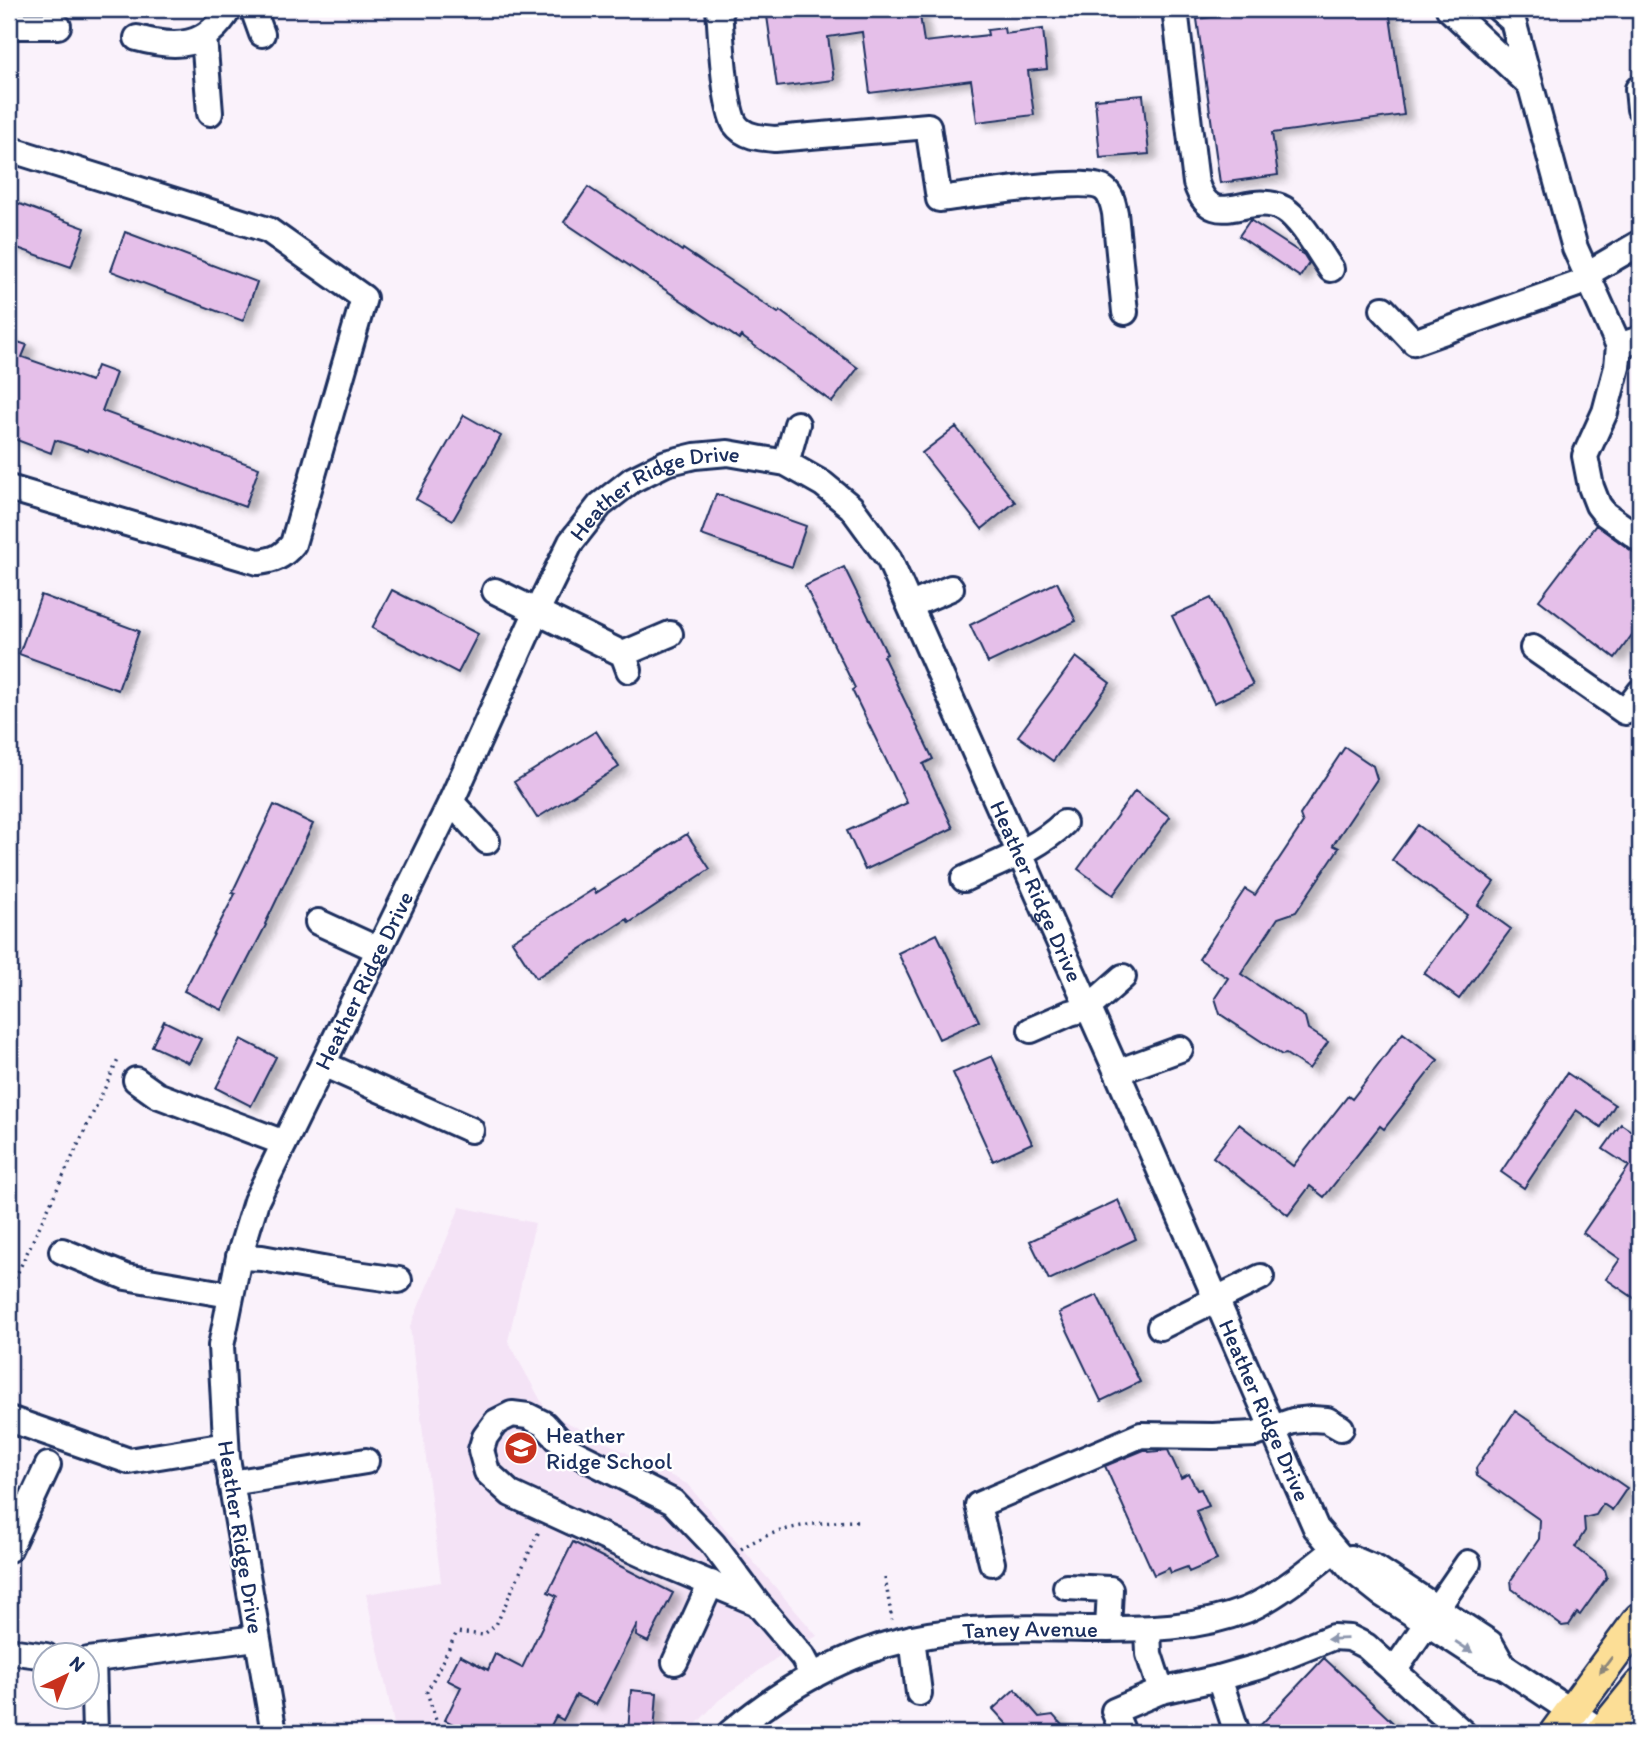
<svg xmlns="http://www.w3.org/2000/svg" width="1649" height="1742" viewBox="0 0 1649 1742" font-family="Itim,sans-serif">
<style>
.built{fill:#f4e3f6}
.building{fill:#e5bfe9;stroke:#1b2f5e;stroke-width:2;filter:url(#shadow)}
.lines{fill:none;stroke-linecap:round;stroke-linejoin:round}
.minor-casing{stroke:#1b2f5e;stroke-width:30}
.major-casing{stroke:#1b2f5e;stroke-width:37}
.path{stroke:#1b2f5e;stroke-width:3.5;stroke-dasharray:2 5;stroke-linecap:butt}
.minor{stroke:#fff;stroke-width:24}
.major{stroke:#fcde96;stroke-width:32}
.oneway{fill:#8d97ae}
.oneway2{fill:#8c867a}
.labels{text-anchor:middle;stroke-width:5;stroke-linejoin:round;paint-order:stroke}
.street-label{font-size:23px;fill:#1b2f5e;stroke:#fff}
.poi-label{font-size:23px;fill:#1b2f5e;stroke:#fff;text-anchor:start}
</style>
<defs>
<filter id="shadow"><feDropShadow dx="8" dy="4.5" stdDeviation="3.5" flood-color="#0004"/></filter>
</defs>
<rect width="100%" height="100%" fill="#faf2fb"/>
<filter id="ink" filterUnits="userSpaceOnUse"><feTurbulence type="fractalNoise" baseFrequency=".0143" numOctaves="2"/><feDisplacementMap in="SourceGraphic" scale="14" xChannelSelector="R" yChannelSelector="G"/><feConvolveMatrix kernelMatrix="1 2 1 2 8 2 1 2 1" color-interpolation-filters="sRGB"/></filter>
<g filter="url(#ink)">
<path class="built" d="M 460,1207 L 535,1223 L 508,1341 L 547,1412 L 687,1484 L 817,1636 L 778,1657 L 719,1700 L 688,1733 L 396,1733 L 366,1594 L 441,1582 L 410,1327 Z"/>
<path class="building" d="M 766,9 L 919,9 L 924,42 L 988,35 L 987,30 L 1004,28 L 1005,34 L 1043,29 L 1047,69 L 1028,71 L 1034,115 L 977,122 L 971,80 L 870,93 L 862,32 L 828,37 L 834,80 L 777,87 Z
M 1269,9 L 1389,9 L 1404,115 L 1272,133 L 1278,175 L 1220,183 L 1197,19 Z
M 1143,95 L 1149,154 L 1100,158 L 1095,99 Z
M 588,187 L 682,251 L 683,249 L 778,313 L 780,311 L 858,368 L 832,402 L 741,336 L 739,339 L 564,222 Z
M 9,200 L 85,228 L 71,267 L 9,245 Z
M 1250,220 L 1304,255 L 1309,263 L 1300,277 L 1239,236 Z
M 125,232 L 257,282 L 243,321 L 111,271 Z
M 9,339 L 27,345 L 22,357 L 91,381 L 97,366 L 116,373 L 102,411 L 259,468 L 245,507 L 88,449 L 88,451 L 55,440 L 51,453 L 9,437 Z
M 464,415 L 501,436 L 453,520 L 416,499 Z
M 956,427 L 1015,502 L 982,529 L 922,453 Z
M 716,494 L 806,526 L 792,567 L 701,535 Z
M 1596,525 L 1640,557 L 1640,624 L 1615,658 L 1539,600 Z
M 844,567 L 887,654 L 883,656 L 933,759 L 923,764 L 953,828 L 865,870 L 847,831 L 907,803 L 852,690 L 855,688 L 805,586 Z
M 1057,582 L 1076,621 L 988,663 L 970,625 Z
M 392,590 L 478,634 L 458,673 L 372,628 Z
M 41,595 L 139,631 L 118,690 L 19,654 Z
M 1211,598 L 1253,685 L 1214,703 L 1172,616 Z
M 1076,657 L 1110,683 L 1053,761 L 1018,736 Z
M 596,731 L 619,767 L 537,818 L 514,782 Z
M 1345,747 L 1373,766 L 1377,779 L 1333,845 L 1339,848 L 1296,912 L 1278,918 L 1241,974 L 1305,1017 L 1308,1029 L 1328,1042 L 1309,1069 L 1286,1054 L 1282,1055 L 1220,1014 L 1215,998 L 1228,978 L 1199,959 L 1245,889 L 1255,895 L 1303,823 L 1300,815 Z
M 1135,791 L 1170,817 L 1113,895 L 1078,869 Z
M 274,805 L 313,824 L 265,924 L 266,925 L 222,1010 L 184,991 L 235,894 L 232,893 Z
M 1418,825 L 1494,882 L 1478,905 L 1511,929 L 1459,999 L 1424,973 L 1467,915 L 1392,860 Z
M 687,834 L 710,869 L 629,923 L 627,919 L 536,978 L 512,941 L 594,889 L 596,893 Z
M 937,934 L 979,1021 L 939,1039 L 898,953 Z
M 164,1021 L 201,1039 L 189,1063 L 152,1046 Z
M 1403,1033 L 1438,1060 L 1384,1129 L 1380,1126 L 1324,1197 L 1310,1186 L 1288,1215 L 1213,1157 L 1239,1124 L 1293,1166 L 1348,1096 L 1352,1099 Z
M 241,1039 L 276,1057 L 251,1106 L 216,1088 Z
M 992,1056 L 1032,1143 L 993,1161 L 953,1073 Z
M 1567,1073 L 1615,1105 L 1601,1127 L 1576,1110 L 1524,1188 L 1501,1172 Z
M 1621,1124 L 1640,1137 L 1640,1302 L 1606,1279 L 1620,1259 L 1583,1233 L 1629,1166 L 1603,1149 Z
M 1118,1200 L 1136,1239 L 1049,1280 L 1030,1241 Z
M 1097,1295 L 1140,1382 L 1101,1401 L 1059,1313 Z
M 1515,1411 L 1627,1488 L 1612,1510 L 1603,1504 L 1596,1515 L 1584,1518 L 1585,1531 L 1575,1547 L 1605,1570 L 1607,1577 L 1580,1615 L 1577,1613 L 1569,1625 L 1562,1626 L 1512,1589 L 1511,1580 L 1539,1539 L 1540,1520 L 1477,1476 L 1476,1468 Z
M 1144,1450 L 1148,1450 L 1149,1452 L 1168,1450 L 1181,1478 L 1189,1474 L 1197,1490 L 1201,1489 L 1209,1506 L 1196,1511 L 1217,1560 L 1189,1572 L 1187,1567 L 1171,1573 L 1169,1568 L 1154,1575 L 1105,1466 Z
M 573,1542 L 673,1593 L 648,1642 L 636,1636 L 637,1624 L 596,1705 L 576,1695 L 563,1720 L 556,1716 L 547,1733 L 488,1733 L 474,1726 L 470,1733 L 445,1720 L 461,1687 L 447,1680 L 460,1655 L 488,1670 L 495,1654 L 522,1668 L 557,1596 L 548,1592 Z
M 1324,1658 L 1404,1733 L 1253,1733 Z
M 1015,1689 L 1039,1717 L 1053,1715 L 1069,1733 L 1015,1733 L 993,1709 Z
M 631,1690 L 657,1693 L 654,1733 L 628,1733 Z"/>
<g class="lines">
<defs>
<g id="minor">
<path d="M 253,9 L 262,34"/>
<path d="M 719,9 C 721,34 724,105 735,124 C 744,137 761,138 775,139 L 928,126 L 939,199 C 966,196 1087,176 1104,189 C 1112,195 1113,204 1115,213 L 1125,312"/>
<path d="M 1175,9 L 1196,183 C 1213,235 1247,189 1284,209 C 1301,219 1319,252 1331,269"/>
<path d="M 1449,9 L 1530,85"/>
<path d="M 1499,9 L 1513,21 L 1575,248 L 1619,346 L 1617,367 L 1605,412 L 1585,456 L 1591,487 L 1598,505 L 1605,514 L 1640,539"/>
<path d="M 9,26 L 58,26"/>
<path d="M 204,37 L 210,113"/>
<path d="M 137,38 C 177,49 206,48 229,9"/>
<path d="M 1638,89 L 1640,109"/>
<path d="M 9,149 L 268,230 L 364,298 L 293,544 C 282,557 275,560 258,562 L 9,488"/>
<path d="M 1587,274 L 1640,243"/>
<path d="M 1383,309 L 1414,342 L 1589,280"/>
<path d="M 1619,346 L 1640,339"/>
<path d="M 786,463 L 797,424"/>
<path d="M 495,591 L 623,654 L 629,670"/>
<path d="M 911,605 L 951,588"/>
<path d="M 1533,648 L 1625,712 L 1640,692"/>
<path d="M 623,654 L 670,634"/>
<path d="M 451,802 L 487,841"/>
<path d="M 964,879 C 997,863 1038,849 1064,823"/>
<path d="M 318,922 L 379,950"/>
<path d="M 1031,1030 L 1070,1013 L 1088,1008 L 1123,977"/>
<path d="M 323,1064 L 471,1130"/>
<path d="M 1117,1072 L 1180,1049"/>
<path d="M 136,1080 L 157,1095 L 284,1143"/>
<path d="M 62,1251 L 126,1277 L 230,1295"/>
<path d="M 239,1257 L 262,1258 L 328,1270 L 399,1280"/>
<path d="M 1160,1327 L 1261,1277"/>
<path d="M 9,1419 L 129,1461 L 226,1445"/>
<path d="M 231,1483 L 366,1461"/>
<path d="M 9,1549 L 48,1465"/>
<path d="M 1351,1558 L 1377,1569 L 1490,1643 L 1503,1666"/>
<path d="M 992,1563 L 978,1505 L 1141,1435 L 1213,1436 L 1255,1434 L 1293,1421 L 1312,1419 L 1327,1420 L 1341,1428"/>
<path d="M 1066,1587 L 1110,1589 L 1108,1629"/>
<path d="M 757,1603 L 652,1559 L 511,1494 L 487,1472 L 481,1450 L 485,1437 L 496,1422 L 512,1414 L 528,1416 L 544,1424 L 567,1449 L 673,1502 L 713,1544 L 757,1603 L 803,1657 L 813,1676"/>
<path d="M 1437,1608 L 1468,1563"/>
<path d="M 1148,1629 L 1149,1654 L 1161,1691"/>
<path d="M 912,1638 L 919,1693"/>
<path d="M 9,1651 L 46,1656"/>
<path d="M 88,1660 L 256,1638"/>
<path d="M 93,1660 L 95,1733"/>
<path d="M 675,1662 L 711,1583"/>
<path d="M 1394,1671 L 1427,1623"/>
<path id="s1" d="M 274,1733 L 227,1458 L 221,1346 L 239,1257 L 256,1201 L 451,802 L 537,611 L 571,542 L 600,505 L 632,480 L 666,463 L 695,456 L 728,453 L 786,463 L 823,484 L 851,507 L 889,559 L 1117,1072 L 1316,1528 L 1353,1571 L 1382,1594 L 1482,1659 L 1503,1666 L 1604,1733"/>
<path id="s2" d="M 730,1733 C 782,1689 846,1652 913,1638 C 970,1626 1030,1628 1088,1629 C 1142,1629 1195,1630 1246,1610 C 1273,1599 1311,1569 1334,1550"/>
<path d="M 1123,1733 L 1114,1711 L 1161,1691 L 1219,1678"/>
<path d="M 1237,1733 L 1219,1678 L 1261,1666 L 1333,1637 L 1350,1638 L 1366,1646 L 1463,1733"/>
</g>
<path id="major" d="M 1556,1733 L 1640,1619
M 1602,1733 L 1640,1686"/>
</defs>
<use href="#minor" class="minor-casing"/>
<use href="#major" class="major-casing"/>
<path class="path" d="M 9,1291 L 119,1058
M 741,1549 C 776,1526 818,1522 858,1521
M 885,1578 L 892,1620
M 440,1733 L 427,1692 L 457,1632 L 483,1635 L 496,1625 L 539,1531"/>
<use href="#minor" class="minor"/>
<use href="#major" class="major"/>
</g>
<defs><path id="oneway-solid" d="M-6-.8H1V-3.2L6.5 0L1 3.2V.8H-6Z" transform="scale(1.75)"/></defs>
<g class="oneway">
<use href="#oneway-solid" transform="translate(1337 1639) rotate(178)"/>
<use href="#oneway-solid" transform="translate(1464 1647) rotate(33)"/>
</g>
<use class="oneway2" href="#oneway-solid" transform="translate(1606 1665) rotate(127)"/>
</g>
<defs>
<symbol id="school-disc" viewBox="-11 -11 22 22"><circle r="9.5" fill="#c8321e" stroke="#fff"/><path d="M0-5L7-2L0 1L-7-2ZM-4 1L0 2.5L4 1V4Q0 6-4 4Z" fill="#fff"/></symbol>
</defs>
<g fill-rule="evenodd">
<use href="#school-disc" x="502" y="1429" width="38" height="38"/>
</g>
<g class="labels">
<g class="street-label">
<text dy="8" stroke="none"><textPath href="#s1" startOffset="1374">Heather Ridge Drive</textPath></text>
<text dy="8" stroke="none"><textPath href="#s1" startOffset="2025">Heather Ridge Drive</textPath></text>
<text dy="8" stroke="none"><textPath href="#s1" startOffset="786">Heather Ridge Drive</textPath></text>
<text dy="8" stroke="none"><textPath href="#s1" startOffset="2592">Heather Ridge Drive</textPath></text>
<text transform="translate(241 1537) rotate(81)" y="8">Heather Ridge Drive</text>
<text dy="8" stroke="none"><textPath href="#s2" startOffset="326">Taney Avenue</textPath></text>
</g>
<g class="poi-label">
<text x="546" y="1443">Heather<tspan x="546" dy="26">Ridge School</tspan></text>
</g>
</g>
<rect width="1649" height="1742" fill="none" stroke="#fff" stroke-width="35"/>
<rect x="18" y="18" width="1614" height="1707" fill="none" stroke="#1b2f5e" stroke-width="2.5" filter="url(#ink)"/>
<g transform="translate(66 1676) rotate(43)"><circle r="33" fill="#ffffff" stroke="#a4acbf" stroke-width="2"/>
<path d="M0-5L12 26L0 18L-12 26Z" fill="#c8321e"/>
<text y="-10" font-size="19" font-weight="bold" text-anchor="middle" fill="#1b2f5e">N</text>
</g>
</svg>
